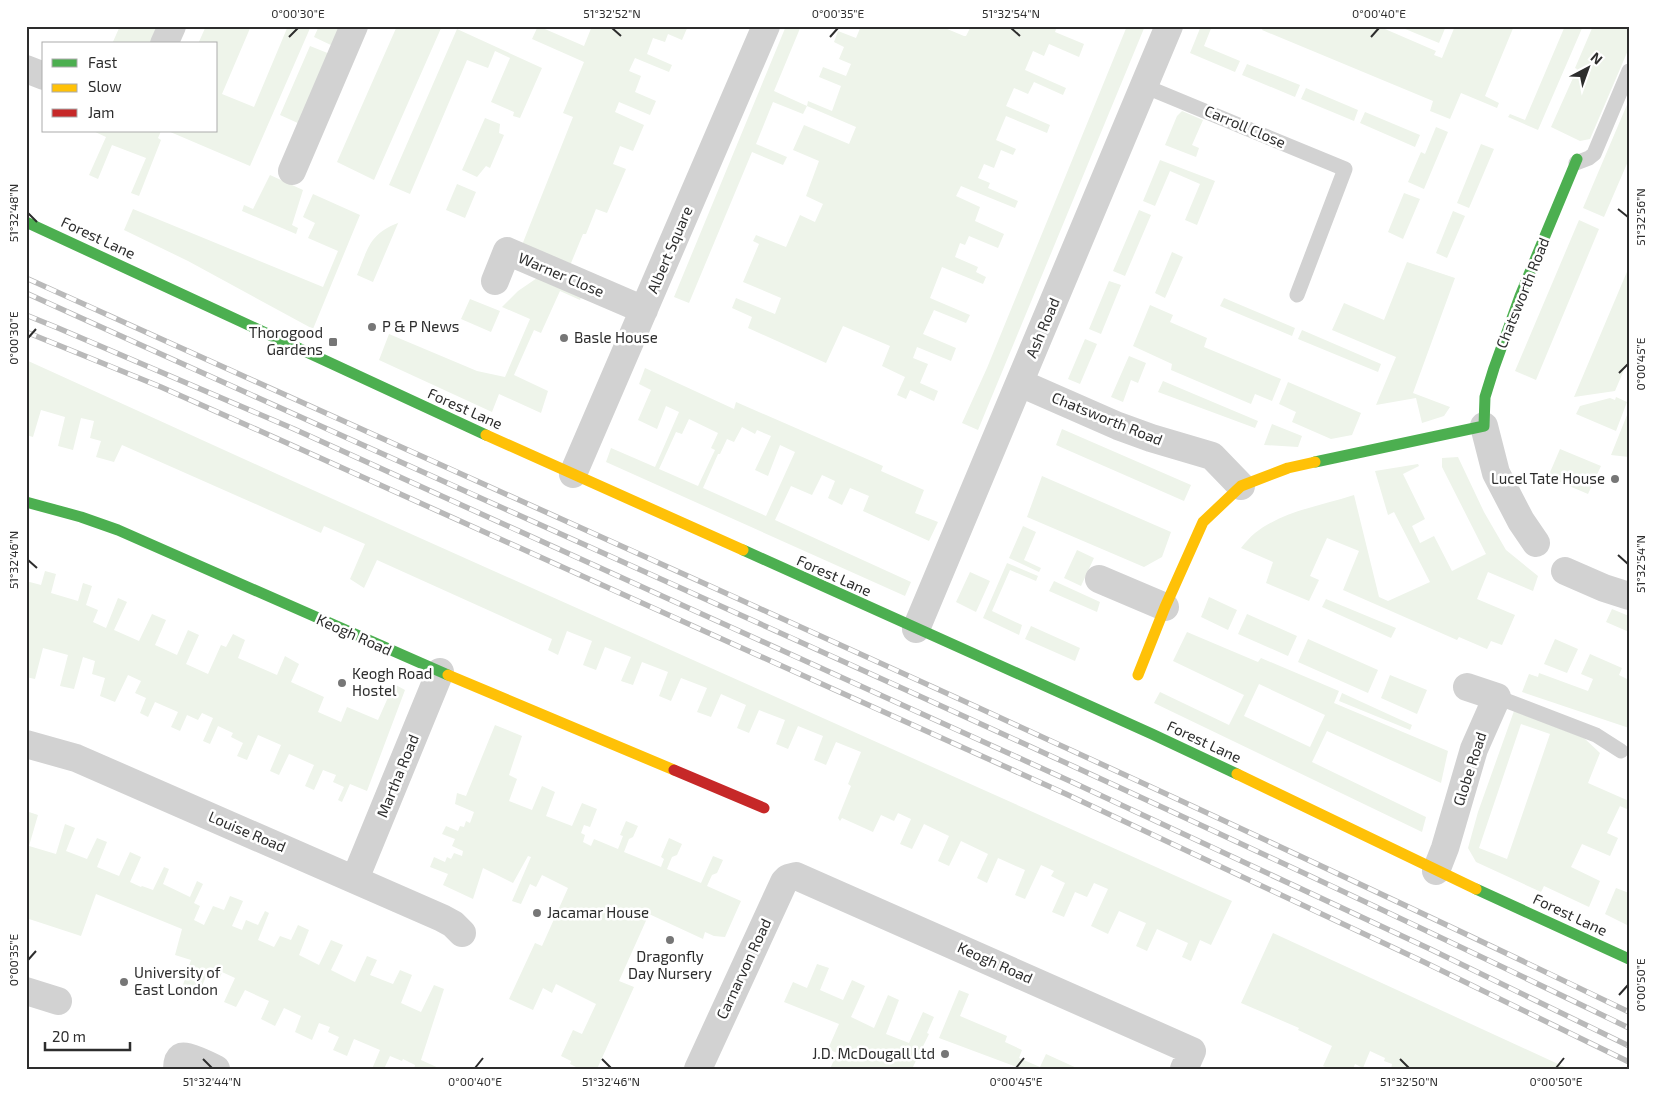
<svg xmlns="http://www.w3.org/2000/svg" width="1655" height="1095" viewBox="0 0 1655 1095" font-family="'Exo 2',sans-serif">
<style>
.green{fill:#eef4ea;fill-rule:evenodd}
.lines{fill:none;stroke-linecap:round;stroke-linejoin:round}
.lane{stroke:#d2d2d2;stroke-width:15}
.street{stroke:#d2d2d2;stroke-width:28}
.fast{stroke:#4caf50;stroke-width:11}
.slow{stroke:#ffc107;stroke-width:11}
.jam{stroke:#c62828;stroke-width:11}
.rail-casing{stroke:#b9b9b9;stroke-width:5.5}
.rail{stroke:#fff;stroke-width:4;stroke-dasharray:11;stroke-linecap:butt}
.ticks{fill:none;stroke:#2d2d2d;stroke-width:2}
.poi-dot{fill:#767676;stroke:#fff;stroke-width:2}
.labels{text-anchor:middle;stroke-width:5;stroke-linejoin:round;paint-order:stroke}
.street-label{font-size:15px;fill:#2d2d2d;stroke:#fff}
.poi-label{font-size:15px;fill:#2d2d2d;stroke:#fff;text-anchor:start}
.neatline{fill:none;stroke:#2d2d2d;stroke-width:2}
.ticks-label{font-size:12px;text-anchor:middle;fill:#2d2d2d}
</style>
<rect width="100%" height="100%" fill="#fff"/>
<path class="green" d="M 120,26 L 158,26 L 151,44 L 112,44 Z
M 206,26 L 251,26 L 222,94 L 254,107 L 288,26 L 311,26 L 250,166 L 168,131 L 216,131 L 216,44 L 198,44 Z
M 319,26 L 341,26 L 333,46 L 314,37 Z
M 397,26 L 442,26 L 374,180 L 337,162 Z
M 538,26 L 584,46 L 592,26 L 688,26 L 682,40 L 668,34 L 665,42 L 653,38 L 647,54 L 672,65 L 669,72 L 635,58 L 629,71 L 641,76 L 635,92 L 656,101 L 650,115 L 619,102 L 615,112 L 644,125 L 633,151 L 620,146 L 613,164 L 626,169 L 607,213 L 596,209 L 586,234 L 583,234 L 569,268 L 522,245 L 573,117 L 563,113 L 584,62 L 532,39 Z
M 786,26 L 801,26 L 774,91 L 807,106 L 808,101 L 832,111 L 841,86 L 819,77 L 823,67 L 846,76 L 851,64 L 839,59 L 844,47 L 834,42 L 838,31 L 856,38 L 861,26 L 940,26 L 964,36 L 966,36 L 971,26 L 1057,26 L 1055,32 L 1084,44 L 1079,57 L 1049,44 L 1044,56 L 1033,51 L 1025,70 L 1066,88 L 1063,95 L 1034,82 L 1028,94 L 1014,88 L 1006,106 L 1050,125 L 1047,133 L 1006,116 L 996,140 L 1016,149 L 1013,155 L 1001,150 L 994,168 L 984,164 L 978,178 L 990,183 L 988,188 L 1018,201 L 1015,208 L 961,186 L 956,196 L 980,207 L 975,221 L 1004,234 L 998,248 L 969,236 L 965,245 L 960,243 L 955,257 L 978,267 L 976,272 L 986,277 L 983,284 L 942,267 L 930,298 L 970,315 L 966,323 L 934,310 L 923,334 L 956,348 L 951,361 L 917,347 L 913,358 L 928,364 L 920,383 L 938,391 L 934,401 L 910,390 L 906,399 L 897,395 L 905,377 L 882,366 L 890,346 L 843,326 L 826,363 L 748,328 L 752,317 L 732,308 L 736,298 L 775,314 L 781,298 L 743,282 L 759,244 L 753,241 L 756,235 L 786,247 L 800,215 L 815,222 L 823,204 L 806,196 L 819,161 L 793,150 L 804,125 L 849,144 L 856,127 L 807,106 L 803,114 L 773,102 L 756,144 L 787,157 L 783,165 L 752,152 L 689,303 L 674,297 Z
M 1127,26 L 1145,26 L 978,430 L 962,423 L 987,368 Z
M 1201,26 L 1212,26 L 1204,46 L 1240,61 L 1235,72 L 1190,53 Z
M 1264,26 L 1378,26 L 1436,51 L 1434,55 L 1442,58 L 1455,26 L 1514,26 L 1485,96 L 1499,103 L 1497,108 L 1461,93 L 1450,119 L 1430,111 L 1433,101 L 1262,30 Z
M 1398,26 L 1446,26 L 1439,43 Z
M 1565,26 L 1583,26 L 1538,130 L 1508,117 L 1510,114 L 1525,120 Z
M 1593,26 L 1629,26 L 1629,48 L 1590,139 L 1580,141 L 1551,127 L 1577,69 L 1575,68 Z
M 457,29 L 542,68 L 520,118 L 513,116 L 514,112 L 491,102 L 510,58 L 495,51 L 488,68 L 467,60 L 410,194 L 389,185 Z
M 310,46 L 330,54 L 300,124 L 280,115 Z
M 1247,64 L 1300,85 L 1295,97 L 1242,75 Z
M 1306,88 L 1358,110 L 1354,121 L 1301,99 Z
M 1629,100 L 1629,159 L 1604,217 L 1583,208 Z
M 1182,111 L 1203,120 L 1192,145 L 1199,148 L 1196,157 L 1165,145 L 1177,116 Z
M 1365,112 L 1420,135 L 1415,147 L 1360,123 Z
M 485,118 L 500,124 L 499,133 L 504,135 L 490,168 L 486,166 L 477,177 L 462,170 Z
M 1436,127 L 1448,132 L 1424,189 L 1408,182 L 1421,152 L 1425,154 Z
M 93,131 L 161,131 L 158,138 L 161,140 L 139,196 L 131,193 L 146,158 L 112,145 L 98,179 L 89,175 L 106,137 Z
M 1481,144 L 1494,149 L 1469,208 L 1457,203 Z
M 1160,160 L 1215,181 L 1197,225 L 1185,220 L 1200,184 L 1170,171 L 1155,206 L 1143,201 Z
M 270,175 L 303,190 L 292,225 L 298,228 L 296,234 L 242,211 L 244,205 L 253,209 Z
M 457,184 L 476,192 L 465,218 L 446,210 Z
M 1404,193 L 1420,199 L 1403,239 L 1388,232 Z
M 313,194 L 360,215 L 313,329 L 188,261 L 124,230 L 133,209 L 323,287 L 338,251 L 308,238 L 315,223 L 303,217 Z
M 1139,210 L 1151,215 L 1125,276 L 1113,271 Z
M 1453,211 L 1465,216 L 1447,258 L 1436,253 Z
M 1579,220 L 1599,229 L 1536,380 L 1515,371 Z
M 399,221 L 373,282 L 357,275 C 368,249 369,234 398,223 Z
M 1172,252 L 1183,257 L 1165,298 L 1155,293 Z
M 1407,262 L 1455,278 L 1413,393 L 1450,407 L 1444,416 L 1422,423 L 1416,398 L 1376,405 L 1396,357 L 1332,330 L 1344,303 L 1384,320 Z
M 1629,267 L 1629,358 L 1615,391 L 1574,397 Z
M 537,278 L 581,297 L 580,300 L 560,291 L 541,333 L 534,330 L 514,375 L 548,391 L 541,413 L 499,394 L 492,412 L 379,360 L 389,334 L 477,371 L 505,377 L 530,319 L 502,307 L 518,291 Z
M 1109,281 L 1121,285 L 1101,334 L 1089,329 Z
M 1224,298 L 1295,328 L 1292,336 L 1220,306 Z
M 470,299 L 500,311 L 491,332 L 461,319 Z
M 1150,305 L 1173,315 L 1170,322 L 1207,338 L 1204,347 L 1281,379 L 1272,401 L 1255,394 L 1251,404 L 1171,370 L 1172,364 L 1133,346 Z
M 1302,330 L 1381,364 L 1378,372 L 1298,339 Z
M 1085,339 L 1097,344 L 1080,384 L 1068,379 Z
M 1129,356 L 1146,363 L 1138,383 L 1131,380 L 1123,402 L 1111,397 Z
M 26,360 L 277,474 L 1232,901 L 1211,945 L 1200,940 L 1191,961 L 1182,957 L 1188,943 L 1157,929 L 1147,951 L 1136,946 L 1146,923 L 1119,911 L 1108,934 L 1091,926 L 1108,889 L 1094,883 L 1087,897 L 1075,892 L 1064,917 L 1052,912 L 1065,883 L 1051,876 L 1054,871 L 1041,865 L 1025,899 L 1015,895 L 1025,870 L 998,858 L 987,883 L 977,878 L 988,854 L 961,841 L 949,866 L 938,861 L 949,836 L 924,824 L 912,849 L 900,844 L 911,819 L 898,813 L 894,821 L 881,815 L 873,832 L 842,818 L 840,821 L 838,818 L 851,786 L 848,784 L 861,752 L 836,742 L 826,765 L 814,760 L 823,736 L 798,726 L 788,749 L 776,744 L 785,720 L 759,710 L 749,733 L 737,728 L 746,705 L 721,694 L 711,717 L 697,712 L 707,688 L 681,678 L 671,701 L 659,696 L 668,672 L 642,662 L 633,685 L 621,681 L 631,657 L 605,647 L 596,670 L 583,665 L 592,641 L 567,631 L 558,655 L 548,650 L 552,639 L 377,560 L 364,588 L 350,579 L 365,544 L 324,526 L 321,533 L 122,445 L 114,462 L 96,457 L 101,441 L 90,438 L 94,421 L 81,418 L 73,450 L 58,446 L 65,417 L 41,410 L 33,437 L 26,435 L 26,405 L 28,399 L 26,398 Z
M 645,368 L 734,409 L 736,402 L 883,466 L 881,471 L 924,490 L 915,513 L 938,522 L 929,541 L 863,511 L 869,496 L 850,488 L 842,505 L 828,498 L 835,481 L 822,475 L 812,495 L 791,486 L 775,520 L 911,582 L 905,596 L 606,462 L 611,448 L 655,467 L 679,412 L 666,406 L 657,429 L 638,420 L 651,390 L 639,384 ZM 689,419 L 718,433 L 711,448 L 715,450 L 698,486 L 659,469 L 676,432 L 682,434 ZM 742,427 L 755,434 L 757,430 L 771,436 L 755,470 L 768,476 L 780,445 L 795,452 L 766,516 L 703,488 L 718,454 L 720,454 L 727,439 L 734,442 Z
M 1163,381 L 1258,421 L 1255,428 L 1158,392 Z
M 1288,382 L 1361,413 L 1352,435 L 1331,439 L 1292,422 L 1296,412 L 1279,404 Z
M 1616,397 L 1627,402 L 1616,431 L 1576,414 L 1580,406 L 1610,398 L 1615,400 Z
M 1629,410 L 1629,457 L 1611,455 Z
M 1272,424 L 1302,436 L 1298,447 L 1264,445 Z
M 1062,429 L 1191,485 L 1184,501 L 1056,445 Z
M 1560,449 L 1601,466 L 1588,494 L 1548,477 Z
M 1458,457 L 1484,512 L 1506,550 L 1538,576 L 1533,591 L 1488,572 L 1477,599 L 1515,615 L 1502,645 L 1491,641 L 1487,649 L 1459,637 L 1457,640 L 1343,590 L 1359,551 L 1327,538 L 1310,576 L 1319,580 L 1309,601 L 1266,583 L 1273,562 L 1241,548 C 1245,543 1250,537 1255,533 C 1283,511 1320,506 1354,495 L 1379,597 L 1388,601 L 1430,582 L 1394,512 L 1388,515 L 1375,471 L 1418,464 L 1419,466 L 1403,474 L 1425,519 L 1412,526 L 1420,543 L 1434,536 L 1452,571 L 1486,554 L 1442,467 L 1442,458 Z
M 1042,476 L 1171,532 L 1162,557 L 1144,567 L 1027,517 Z
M 1023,526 L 1036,532 L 1024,560 L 1041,568 L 1039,572 L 1009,558 Z
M 1077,550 L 1094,558 L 1081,586 L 1064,578 Z
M 1007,563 L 1038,576 L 1036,581 L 1010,570 L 992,611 L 1022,625 L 1019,635 L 983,618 Z
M 45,571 L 56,574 L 51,593 L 78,601 L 83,583 L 92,586 L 86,605 L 98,610 L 93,622 L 106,628 L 118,598 L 127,602 L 114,630 L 139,641 L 152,614 L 166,620 L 155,645 L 177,655 L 188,630 L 199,635 L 186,664 L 208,674 L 221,645 L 226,647 L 233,634 L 245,640 L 238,658 L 277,675 L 285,656 L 299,664 L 291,682 L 324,697 L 318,712 L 341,722 L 347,707 L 378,720 L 394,684 L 405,690 L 367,791 L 350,784 L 342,802 L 338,800 L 344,787 L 333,782 L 336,775 L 323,770 L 314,790 L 305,786 L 314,765 L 289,754 L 279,775 L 270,771 L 281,745 L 258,735 L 247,760 L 237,756 L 243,743 L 231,737 L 233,733 L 218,726 L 210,744 L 203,741 L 213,718 L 202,713 L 198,720 L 187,715 L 180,731 L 171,727 L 178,712 L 155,702 L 148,717 L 140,713 L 146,698 L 135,693 L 141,681 L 128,675 L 115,702 L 100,696 L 105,678 L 92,674 L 95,661 L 83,657 L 74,689 L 60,686 L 68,655 L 43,648 L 35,679 L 26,677 L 26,655 L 29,644 L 26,643 L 26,581 L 41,585 Z
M 970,572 L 990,581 L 976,612 L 956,602 Z
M 1054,581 L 1100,602 L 1097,612 L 1049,591 Z
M 1209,597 L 1237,610 L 1228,630 L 1201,617 Z
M 1326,599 L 1396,628 L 1391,638 L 1322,607 Z
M 1612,609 L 1629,616 L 1629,632 L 1606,622 Z
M 1247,614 L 1297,636 L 1288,656 L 1238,634 Z
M 1031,626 L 1080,648 L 1075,661 L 1025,639 Z
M 1187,632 L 1258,662 L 1261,658 L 1339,691 L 1334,703 L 1448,751 L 1441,783 L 1327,731 L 1312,762 L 1426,817 L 1422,832 L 1154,703 L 1160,692 L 1229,725 L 1244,695 L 1173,661 ZM 1259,684 L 1325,715 L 1310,747 L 1244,716 Z
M 1308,639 L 1378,670 L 1368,693 L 1298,662 Z
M 1555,639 L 1578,649 L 1567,673 L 1544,664 Z
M 1590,654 L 1622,668 L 1619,675 L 1629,680 L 1629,728 L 1522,692 L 1529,674 L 1538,677 L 1539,673 L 1588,691 L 1593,679 L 1581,674 Z
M 1390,675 L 1427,690 L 1417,714 L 1381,698 Z
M 1342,693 L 1412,725 L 1410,730 L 1339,701 Z
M 1514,711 L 1584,738 L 1600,753 L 1588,783 L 1629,801 L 1629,810 L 1620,806 L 1607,833 L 1618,838 L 1610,856 L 1582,844 L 1571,867 L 1600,881 L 1589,907 L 1544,886 L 1541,892 L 1476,862 L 1468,848 L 1478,812 ZM 1521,724 L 1550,734 L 1507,859 L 1479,848 Z
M 495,725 L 522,736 L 509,775 L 517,779 L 509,801 L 532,810 L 542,786 L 555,792 L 546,816 L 572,826 L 582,803 L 597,809 L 590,827 L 584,825 L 581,833 L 585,835 L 583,842 L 591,846 L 594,839 L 618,849 L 623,836 L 620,835 L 626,821 L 638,826 L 633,837 L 629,839 L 624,852 L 661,867 L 664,859 L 661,857 L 669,838 L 682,844 L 677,855 L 672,857 L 667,869 L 701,883 L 713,856 L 723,860 L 717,873 L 712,875 L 707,886 L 741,901 L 725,937 L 714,936 L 705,932 L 703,939 L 649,914 L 619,981 L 634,987 L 597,1069 L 580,1069 L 570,1064 L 571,1061 L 561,1056 L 573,1030 L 582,1034 L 596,1004 L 556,984 L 552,993 L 543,988 L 533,1010 L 509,999 L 535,943 L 542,946 L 568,888 L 542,875 L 536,887 L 530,884 L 521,904 L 512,901 L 531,857 L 528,856 L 513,883 L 483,868 L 473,899 L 443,885 L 448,874 L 430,867 L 434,857 L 445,862 L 447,857 L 451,859 L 454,853 L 462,856 L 463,851 L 452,846 L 455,839 L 442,834 L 446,826 L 458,831 L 460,826 L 464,827 L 466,821 L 470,823 L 474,812 L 455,804 L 457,793 L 466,796 Z
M 29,812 L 38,815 L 29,846 L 56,854 L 65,824 L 75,828 L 66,851 L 87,859 L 97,838 L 107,842 L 97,867 L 119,876 L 130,852 L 141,857 L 130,882 L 141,887 L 142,886 L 153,890 L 164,867 L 169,869 L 163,884 L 190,897 L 197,881 L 203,884 L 194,903 L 200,906 L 194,920 L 204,925 L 213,906 L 224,910 L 230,896 L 243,901 L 232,926 L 242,930 L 246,920 L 258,925 L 265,911 L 269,913 L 258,940 L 274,947 L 280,936 L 291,940 L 298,925 L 309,930 L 299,955 L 319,965 L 331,940 L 343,945 L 331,970 L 355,982 L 367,956 L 377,960 L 370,975 L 393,984 L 400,970 L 412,975 L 401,1003 L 421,1012 L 434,985 L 444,989 L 421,1060 L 441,1069 L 414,1069 L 415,1065 L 403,1059 L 402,1061 L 390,1056 L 384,1069 L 372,1069 L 380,1050 L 354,1039 L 347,1056 L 333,1050 L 339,1037 L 328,1032 L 330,1027 L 319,1023 L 312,1040 L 295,1032 L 301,1016 L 284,1008 L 275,1026 L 261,1019 L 269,1001 L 245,990 L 236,1007 L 224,1002 L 235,978 L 222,972 L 219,980 L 207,974 L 199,993 L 183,985 L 191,960 L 175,955 L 182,929 L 96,894 L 81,936 L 26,918 L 26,821 Z
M 1616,888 L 1629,893 L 1629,926 L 1605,914 Z
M 1273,933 L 1569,1069 L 1391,1069 L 1392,1064 L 1384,1061 L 1385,1058 L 1370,1051 L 1363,1068 L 1355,1064 L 1353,1069 L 1330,1069 L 1323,1066 L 1332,1046 L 1298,1030 L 1299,1028 L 1241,1003 Z
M 817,964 L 829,968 L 820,990 L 843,1000 L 852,980 L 865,986 L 851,1017 L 874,1028 L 888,995 L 899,1000 L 886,1034 L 909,1043 L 923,1012 L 934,1017 L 927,1033 L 929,1034 L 912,1069 L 830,1069 L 837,1053 L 828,1049 L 839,1024 L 784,1002 L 793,982 L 807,988 Z
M 959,990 L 969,994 L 960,1016 L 1007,1036 L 1005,1042 L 1022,1050 L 1019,1058 L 1040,1067 L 1046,1054 L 1079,1069 L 1022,1069 L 939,1038 Z"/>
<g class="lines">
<path class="lane" d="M 1144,86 L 1345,169 L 1297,295
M 1576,163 L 1589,158 L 1594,154 L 1629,71
M 1497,697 L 1596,735 L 1621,751"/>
<path class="street" d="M 164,44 L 172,26
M 26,69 L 44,76
M 292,171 L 354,26
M 495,281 L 507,251 L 644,310
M 1020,383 L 1118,426 L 1151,438 L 1212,456 L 1241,486
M 1484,426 L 1496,473 L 1521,521 L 1536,543
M 573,474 L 766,26
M 1565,571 L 1604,588 L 1629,596
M 1099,579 L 1165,607
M 916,629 L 1169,26
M 26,744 L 76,758 L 442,918 L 453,924 L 462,933
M 1436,871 L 1445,848 L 1474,749 L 1497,697 L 1467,687
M 355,879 L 440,672
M 26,991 L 58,1001
M 177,1069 C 177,1065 178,1059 181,1057 C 186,1054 210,1066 216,1069
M 698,1069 L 784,882 L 788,878 L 796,876 L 1192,1051 L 1184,1069"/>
<path class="fast" d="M 26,222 L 486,435
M 1315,462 L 1484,426 L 1485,397 L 1494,368 L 1520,296 L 1577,159
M 26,502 L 81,517 L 118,530 L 448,675
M 743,550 L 1152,734 L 1237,774
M 1476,889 L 1629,959"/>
<path class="slow" d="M 486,435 L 743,550
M 448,675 L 674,770
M 1138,675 L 1165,607 L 1203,522 L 1241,486 L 1288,468 L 1315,462
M 1237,774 L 1476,889"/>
<path class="jam" d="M 674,770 L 764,808"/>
<defs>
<path id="rail" d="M 26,278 C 561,520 1100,757 1629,1012
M 26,293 C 561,536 1100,771 1629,1028
M 26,315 L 58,328 L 294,429 L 1072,782 L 1430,949 L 1629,1046
M 26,332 L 161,387 L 287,443 L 1066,794 L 1424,962 L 1629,1062"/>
</defs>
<use href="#rail" class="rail-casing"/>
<use href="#rail" class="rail"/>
</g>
<path class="ticks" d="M 612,28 L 621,36M 1011,28 L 1020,36M 289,37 L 298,28M 830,37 L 838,28M 1371,37 L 1379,28M 1618,209 L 1628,217M 28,213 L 37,222M 28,338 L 36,329M 1619,373 L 1628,364M 1618,555 L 1628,564M 28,560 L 37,568M 28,960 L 36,951M 1619,995 L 1628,985M 203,1059 L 212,1068M 602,1059 L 611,1068M 1400,1059 L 1409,1068M 475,1068 L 483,1058M 1016,1068 L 1024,1058M 1556,1068 L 1564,1058"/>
<g class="poi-dot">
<circle cx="372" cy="327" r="5"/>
<circle cx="564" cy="338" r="5"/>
<rect x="328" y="337" width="10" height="10" rx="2.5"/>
<circle cx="1615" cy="479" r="5"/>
<circle cx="342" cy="683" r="5"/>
<circle cx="537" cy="913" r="5"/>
<circle cx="670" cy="940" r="5"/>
<circle cx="124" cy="982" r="5"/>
<circle cx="945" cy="1054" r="5"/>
</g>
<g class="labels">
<g class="street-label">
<text transform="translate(1245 127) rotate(23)" y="5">Carroll Close</text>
<text transform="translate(98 238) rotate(25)" y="5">Forest Lane</text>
<text transform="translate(670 250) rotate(-67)" y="5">Albert Square</text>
<text transform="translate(561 275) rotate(23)" y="5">Warner Close</text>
<text transform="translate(1523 293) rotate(-68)" y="5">Chatsworth Road</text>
<text transform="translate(1043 328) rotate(-67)" y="5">Ash Road</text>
<text transform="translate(465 409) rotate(24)" y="5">Forest Lane</text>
<text transform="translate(1107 419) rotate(22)" y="5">Chatsworth Road</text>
<text transform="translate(834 576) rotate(24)" y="5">Forest Lane</text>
<text transform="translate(354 635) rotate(24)" y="5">Keogh Road</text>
<text transform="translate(1204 742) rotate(25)" y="5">Forest Lane</text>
<text transform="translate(1470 769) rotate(-72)" y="5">Globe Road</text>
<text transform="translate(398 776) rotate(-68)" y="5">Martha Road</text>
<text transform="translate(247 832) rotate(23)" y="5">Louise Road</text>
<text transform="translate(1570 915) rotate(25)" y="5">Forest Lane</text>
<text transform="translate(995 963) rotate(24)" y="5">Keogh Road</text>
<text transform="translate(744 969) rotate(-65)" y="5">Carnarvon Road</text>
</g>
<g class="poi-label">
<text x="382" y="332">P &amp; P News</text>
<text x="323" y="338" text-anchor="end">Thorogood<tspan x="323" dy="17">Gardens</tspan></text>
<text x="574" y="343">Basle House</text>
<text x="1605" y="484" text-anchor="end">Lucel Tate House</text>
<text x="352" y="679">Keogh Road<tspan x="352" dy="17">Hostel</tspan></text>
<text x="547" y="918">Jacamar House</text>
<text x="670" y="962" text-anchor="middle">Dragonfly<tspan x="670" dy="17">Day Nursery</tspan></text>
<text x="134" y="978">University of<tspan x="134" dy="17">East London</tspan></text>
<text x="935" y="1059" text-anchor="end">J.D. McDougall Ltd</text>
</g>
</g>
<rect width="1655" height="1095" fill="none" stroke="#ffffff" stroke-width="55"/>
<rect x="42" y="42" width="175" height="90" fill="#ffffff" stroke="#ababab"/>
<rect x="52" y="59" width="25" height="8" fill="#4caf50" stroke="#ababab"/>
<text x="88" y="68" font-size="15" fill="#2d2d2d">Fast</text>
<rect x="52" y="84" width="25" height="8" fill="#ffc107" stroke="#ababab"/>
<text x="88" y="92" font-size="15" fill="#2d2d2d">Slow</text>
<rect x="52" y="109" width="25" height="8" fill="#c62828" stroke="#ababab"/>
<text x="88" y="118" font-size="15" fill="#2d2d2d">Jam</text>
<g transform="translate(1588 68) rotate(41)" stroke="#ffffff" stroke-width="4" paint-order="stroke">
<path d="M0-4L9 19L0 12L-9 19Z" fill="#2d2d2d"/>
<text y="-8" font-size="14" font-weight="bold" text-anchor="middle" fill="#2d2d2d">N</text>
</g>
<path d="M45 1042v8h85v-8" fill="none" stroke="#2d2d2d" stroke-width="2.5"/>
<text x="52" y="1042" font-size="15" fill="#2d2d2d" stroke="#ffffff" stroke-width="4" paint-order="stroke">20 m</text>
<rect x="28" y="28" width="1600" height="1040" class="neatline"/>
<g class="ticks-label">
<text x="298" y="18">0°00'30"E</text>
<text x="612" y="18">51°32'52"N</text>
<text x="838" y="18">0°00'35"E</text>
<text x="1011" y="18">51°32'54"N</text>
<text x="1379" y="18">0°00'40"E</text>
<text transform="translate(14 213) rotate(-90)" y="4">51°32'48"N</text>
<text transform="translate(1641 217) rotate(-90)" y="4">51°32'56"N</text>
<text transform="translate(14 338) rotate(-90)" y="4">0°00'30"E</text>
<text transform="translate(1641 364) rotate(-90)" y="4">0°00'45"E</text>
<text transform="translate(14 560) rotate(-90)" y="4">51°32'46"N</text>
<text transform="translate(1641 564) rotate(-90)" y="4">51°32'54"N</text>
<text transform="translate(14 960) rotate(-90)" y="4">0°00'35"E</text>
<text transform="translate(1641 985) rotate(-90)" y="4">0°00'50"E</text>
<text x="212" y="1086">51°32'44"N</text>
<text x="475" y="1086">0°00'40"E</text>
<text x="611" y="1086">51°32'46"N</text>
<text x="1016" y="1086">0°00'45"E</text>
<text x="1409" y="1086">51°32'50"N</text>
<text x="1556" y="1086">0°00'50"E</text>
</g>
</svg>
